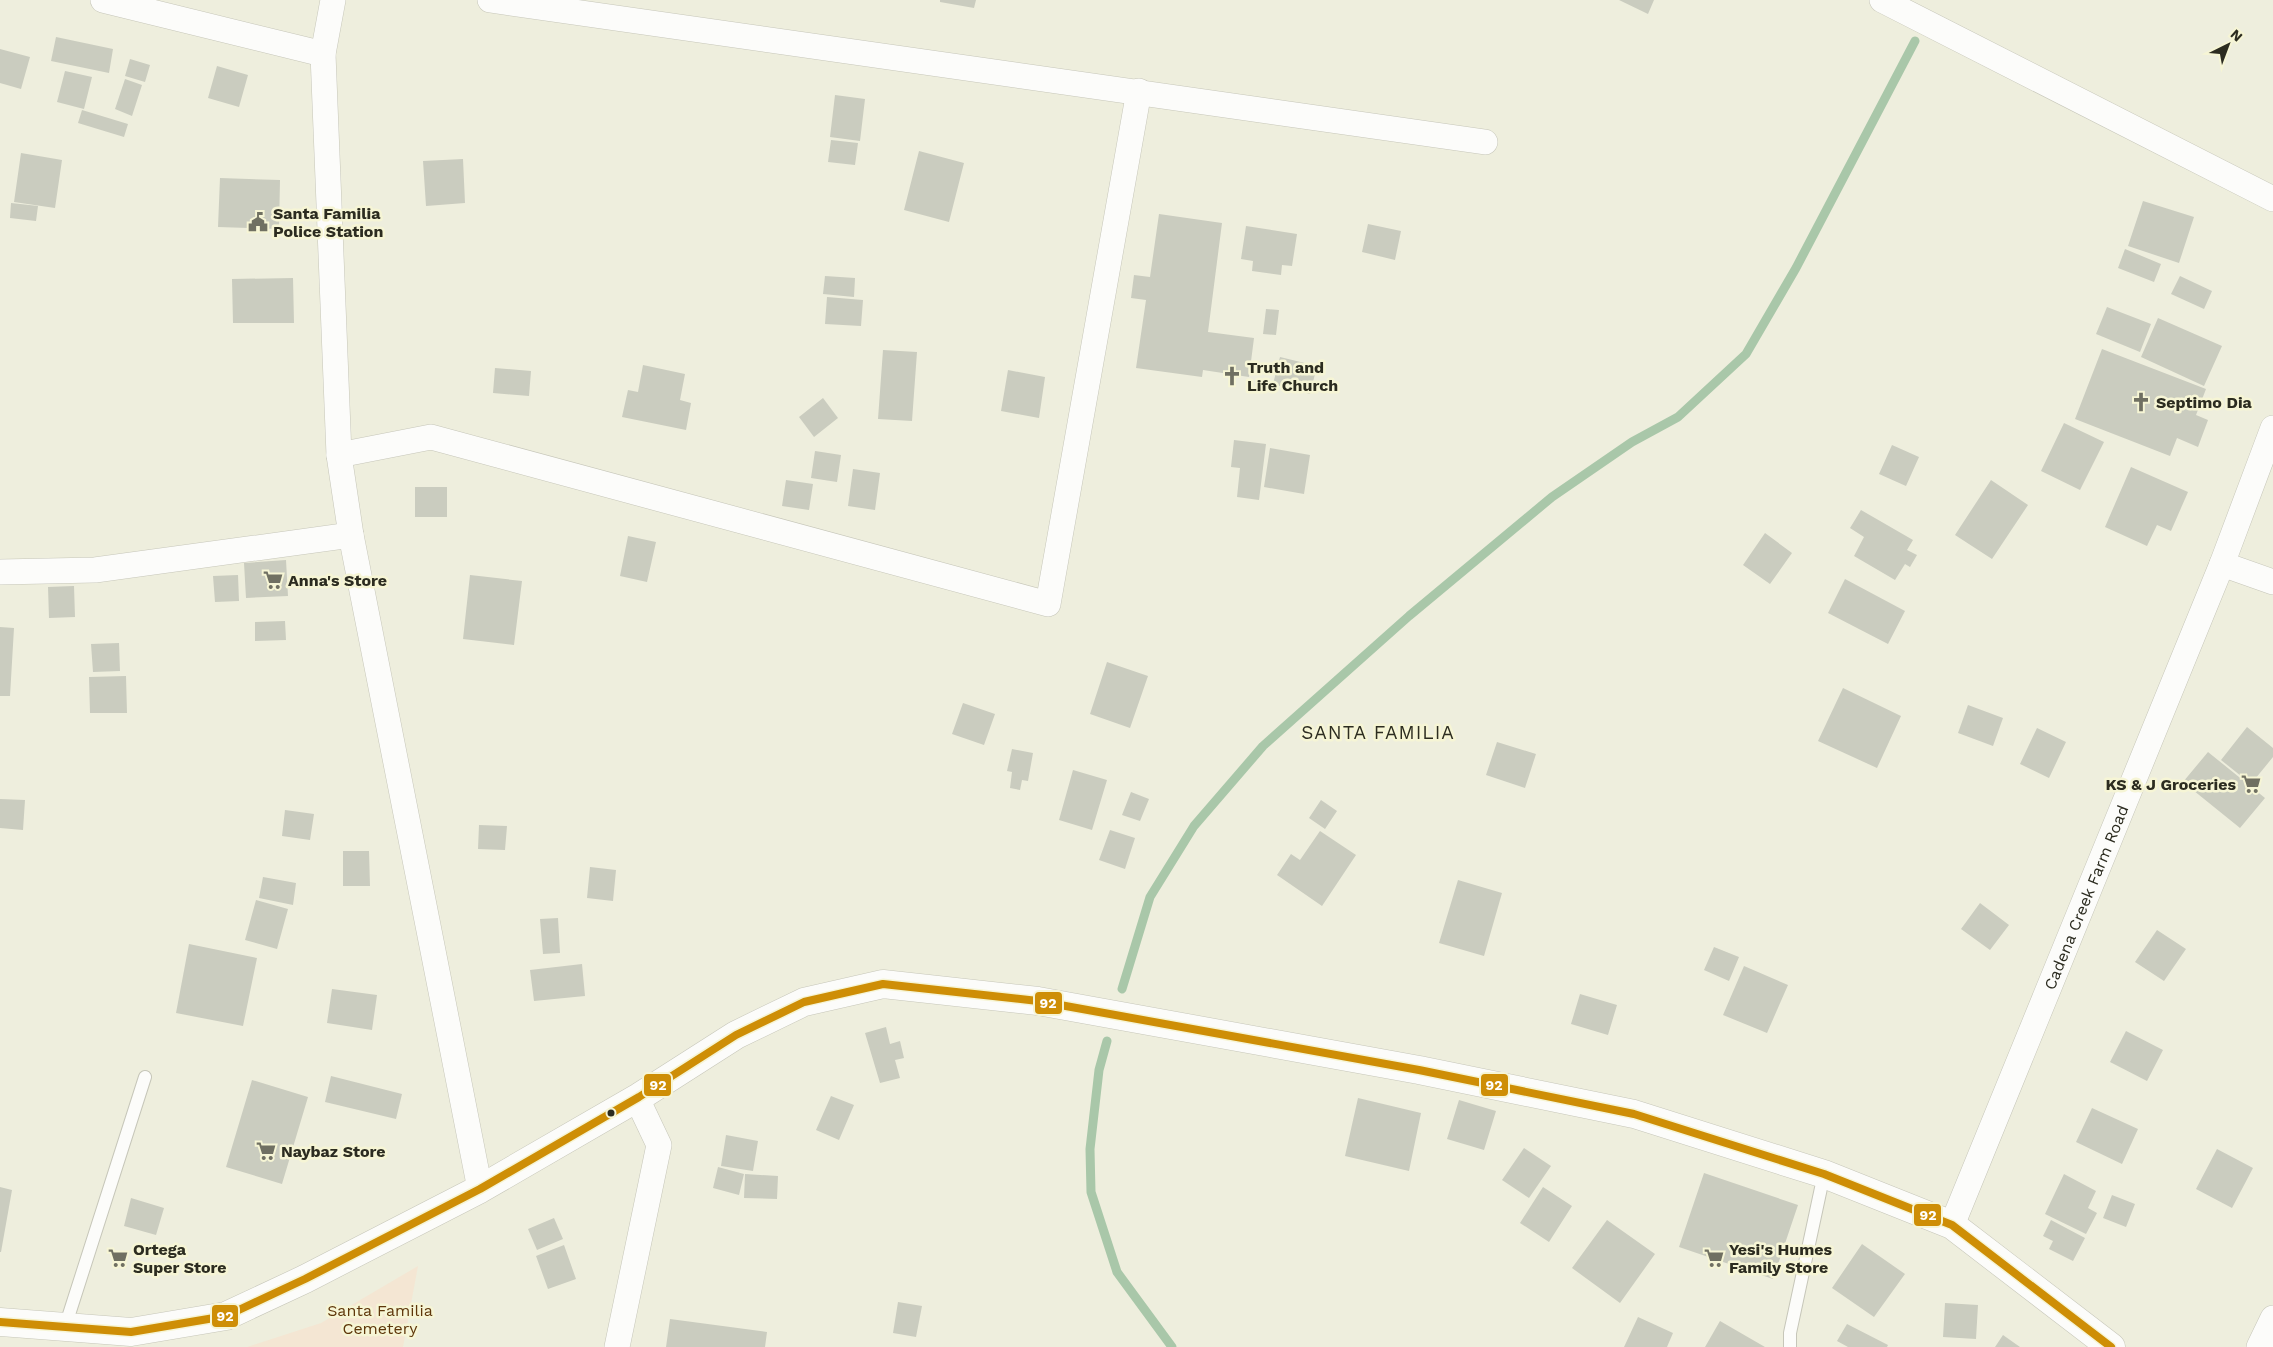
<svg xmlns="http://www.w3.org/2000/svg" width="2273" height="1347" viewBox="0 0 2273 1347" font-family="'Work Sans',sans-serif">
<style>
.green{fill:#f4e6d3}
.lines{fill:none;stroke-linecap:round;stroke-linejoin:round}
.stream{stroke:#a9c7a9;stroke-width:9}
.building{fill:#caccbf}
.lane-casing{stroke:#c6c6b9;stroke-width:14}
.street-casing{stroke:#c6c6b9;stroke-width:26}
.secondary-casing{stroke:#c6c6b9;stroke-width:29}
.lane{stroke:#fcfcfa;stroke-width:12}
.street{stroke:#fcfcfa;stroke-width:25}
.secondary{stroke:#fcfcfa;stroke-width:28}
.bus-1-casing{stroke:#f6f5d5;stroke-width:11}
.bus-1{stroke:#ce8e06;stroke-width:8}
.bus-dot{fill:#2c2c20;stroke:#f6f5d5;stroke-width:2}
.labels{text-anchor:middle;stroke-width:5;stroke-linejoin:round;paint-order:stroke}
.poi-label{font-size:16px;font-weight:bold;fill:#2c2c20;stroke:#f6f5d5;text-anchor:start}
.street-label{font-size:16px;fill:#2c2c20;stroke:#f6f5d5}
.park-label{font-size:16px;fill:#5e360a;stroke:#f6f5d5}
.quarter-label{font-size:19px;letter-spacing:1px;fill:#2c2c20;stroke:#f6f5d5}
.line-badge{stroke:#f6f5d5;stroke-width:2}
.badge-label{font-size:14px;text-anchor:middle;font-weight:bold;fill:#fff}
</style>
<rect width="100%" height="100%" fill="#eed"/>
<path class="green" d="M 418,1266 L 403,1347 L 247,1347 L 321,1323 Z"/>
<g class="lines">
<path class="stream" d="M 1122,989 L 1150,897 L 1194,826 L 1263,746 L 1409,616 L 1552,497 L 1632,442 L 1678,417 L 1746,354 L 1796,268 L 1915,41
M 1107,1041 L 1099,1070 L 1090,1149 L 1091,1192 L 1117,1272 L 1172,1347"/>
</g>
<path class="building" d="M 940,0 L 976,0 L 974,8 L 940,2 Z
M 1619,0 L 1654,0 L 1648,14 Z
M 56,37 L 113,49 L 109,73 L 51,61 Z
M 0,49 L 30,57 L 21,89 L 0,83 Z
M 130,59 L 150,65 L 145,82 L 125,76 Z
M 217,66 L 248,75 L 239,107 L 208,98 Z
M 65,71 L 92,77 L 84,109 L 57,102 Z
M 125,79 L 142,85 L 132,116 L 115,109 Z
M 835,95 L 865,99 L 860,141 L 830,137 Z
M 82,110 L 128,124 L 124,137 L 78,123 Z
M 831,140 L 858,143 L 855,165 L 828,162 Z
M 919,151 L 964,163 L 949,222 L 904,210 Z
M 21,153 L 62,160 L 55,208 L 14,202 Z
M 463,159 L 465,203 L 426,206 L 423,161 Z
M 220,178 L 280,180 L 279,229 L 218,227 Z
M 2143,201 L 2194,217 L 2179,263 L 2128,246 Z
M 11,203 L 38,206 L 36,221 L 10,218 Z
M 1159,214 L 1222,223 L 1208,332 L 1254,338 L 1249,377 L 1203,370 L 1202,377 L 1136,368 L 1146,300 L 1131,298 L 1134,275 L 1150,277 Z
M 1368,224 L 1401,231 L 1395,260 L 1362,252 Z
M 1246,226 L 1297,234 L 1292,266 L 1282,265 L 1281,275 L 1252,271 L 1253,261 L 1241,259 Z
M 2125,249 L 2161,264 L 2154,282 L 2118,268 Z
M 825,276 L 855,278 L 854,297 L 823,294 Z
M 2180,276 L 2212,291 L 2204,309 L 2171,294 Z
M 293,278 L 294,323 L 233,323 L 232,279 Z
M 827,297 L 863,300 L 861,326 L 825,324 Z
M 2107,307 L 2151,324 L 2140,352 L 2096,334 Z
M 1266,309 L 1279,310 L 1276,335 L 1263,334 Z
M 2158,318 L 2222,346 L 2204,386 L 2141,357 Z
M 2102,349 L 2206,389 L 2196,415 L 2208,420 L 2198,447 L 2177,438 L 2170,456 L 2075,419 Z
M 883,350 L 917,352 L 912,421 L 878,419 Z
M 1280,357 L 1317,366 L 1310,394 L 1273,384 Z
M 643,365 L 685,374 L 680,400 L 691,403 L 686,430 L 622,417 L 628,390 L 638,392 Z
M 495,368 L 531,371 L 529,396 L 493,393 Z
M 1008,370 L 1045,377 L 1039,418 L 1001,411 Z
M 823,398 L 838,418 L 814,437 L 799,417 Z
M 2064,423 L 2104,442 L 2080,490 L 2041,471 Z
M 1234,440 L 1266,444 L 1259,500 L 1237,497 L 1240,468 L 1231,467 Z
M 1892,445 L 1919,457 L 1906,486 L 1879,474 Z
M 1270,448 L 1310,455 L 1304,494 L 1264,487 Z
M 815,451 L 841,455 L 837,482 L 811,478 Z
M 2131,467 L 2188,492 L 2171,531 L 2157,525 L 2147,546 L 2105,527 Z
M 853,469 L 880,473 L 875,510 L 848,506 Z
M 786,480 L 813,484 L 809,510 L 782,506 Z
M 1991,480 L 2028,505 L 1992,559 L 1955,535 Z
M 415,487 L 447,487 L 447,517 L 415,517 Z
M 1861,510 L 1913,540 L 1907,550 L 1917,555 L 1910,567 L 1905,564 L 1895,580 L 1854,556 L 1864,537 L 1850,528 Z
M 1765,533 L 1792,553 L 1770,584 L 1743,565 Z
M 628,536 L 656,542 L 647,582 L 620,576 Z
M 286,560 L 288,596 L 246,598 L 244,563 Z
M 238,575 L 239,601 L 215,602 L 213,576 Z
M 470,575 L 522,581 L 514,645 L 463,639 Z
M 1845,579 L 1905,611 L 1888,644 L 1828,613 Z
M 74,586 L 75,617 L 49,618 L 48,587 Z
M 285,621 L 286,640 L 255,641 L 255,622 Z
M 0,627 L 14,628 L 10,696 L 0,696 Z
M 119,643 L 120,671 L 93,672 L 91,644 Z
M 1107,662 L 1148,676 L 1130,728 L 1090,714 Z
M 126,676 L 127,713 L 90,713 L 89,677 Z
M 1843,688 L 1901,716 L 1877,768 L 1818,741 Z
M 963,703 L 995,714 L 984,745 L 952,734 Z
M 1968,705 L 2003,718 L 1993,746 L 1958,733 Z
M 2247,727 L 2273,748 L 2273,757 L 2251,784 L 2221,760 Z
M 2037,728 L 2066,742 L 2049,778 L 2020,764 Z
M 1497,742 L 1536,754 L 1525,788 L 1486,775 Z
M 1012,749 L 1033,753 L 1028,781 L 1022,780 L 1020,790 L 1010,788 L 1012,772 L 1007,771 Z
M 2208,752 L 2265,798 L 2240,828 L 2183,782 Z
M 1073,770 L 1107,780 L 1092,830 L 1059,820 Z
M 1131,792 L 1149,799 L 1140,821 L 1122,815 Z
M 0,799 L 25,800 L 23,830 L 0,828 Z
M 1321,800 L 1337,811 L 1325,829 L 1309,818 Z
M 285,810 L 314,814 L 310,840 L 282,836 Z
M 479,825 L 507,826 L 505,850 L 478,849 Z
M 1110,830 L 1135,838 L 1125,869 L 1099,860 Z
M 1320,831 L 1356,855 L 1322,906 L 1277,875 L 1291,854 L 1300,860 Z
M 343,851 L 369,851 L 370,886 L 343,886 Z
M 590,867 L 616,870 L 613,901 L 587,898 Z
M 263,877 L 296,883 L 293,905 L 259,898 Z
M 1458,880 L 1502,893 L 1484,956 L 1439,943 Z
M 256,900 L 288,909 L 277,949 L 245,940 Z
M 1980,903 L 2009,925 L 1990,950 L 1961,929 Z
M 558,918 L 560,953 L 543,954 L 540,919 Z
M 2157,930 L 2186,949 L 2164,981 L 2135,962 Z
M 189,944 L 257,958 L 243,1026 L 176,1013 Z
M 1714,947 L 1739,957 L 1729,981 L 1704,970 Z
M 582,964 L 585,996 L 534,1001 L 530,970 Z
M 1744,966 L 1788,985 L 1767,1033 L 1723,1015 Z
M 332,989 L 377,995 L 372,1030 L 327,1023 Z
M 1580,994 L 1617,1005 L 1608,1035 L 1571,1024 Z
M 886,1027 L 890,1044 L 900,1041 L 904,1058 L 895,1060 L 900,1078 L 880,1083 L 865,1033 Z
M 2126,1031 L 2163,1050 L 2147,1081 L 2110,1062 Z
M 331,1076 L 402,1094 L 396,1119 L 325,1102 Z
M 252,1080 L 308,1097 L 282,1184 L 226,1167 Z
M 831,1096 L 854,1105 L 839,1140 L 816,1130 Z
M 1358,1098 L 1421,1113 L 1409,1171 L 1345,1156 Z
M 1459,1100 L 1496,1111 L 1484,1150 L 1447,1139 Z
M 2092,1108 L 2138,1129 L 2122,1164 L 2076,1142 Z
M 726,1135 L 758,1141 L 753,1171 L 721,1166 Z
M 1524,1148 L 1551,1166 L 1529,1198 L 1502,1180 Z
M 2217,1149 L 2253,1168 L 2232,1208 L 2196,1189 Z
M 718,1167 L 744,1174 L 739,1195 L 713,1188 Z
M 1704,1173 L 1798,1205 L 1773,1279 L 1679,1247 Z
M 745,1174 L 778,1176 L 777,1199 L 744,1198 Z
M 2064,1174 L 2096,1191 L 2088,1208 L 2097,1213 L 2086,1234 L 2045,1214 Z
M 0,1187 L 12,1190 L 1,1252 L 0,1252 Z
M 1543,1187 L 1572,1206 L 1549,1242 L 1520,1223 Z
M 2112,1195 L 2135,1204 L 2126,1227 L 2103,1218 Z
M 131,1198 L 164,1208 L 156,1235 L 124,1226 Z
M 554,1218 L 563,1239 L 537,1250 L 528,1229 Z
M 1607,1220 L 1655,1254 L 1620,1303 L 1572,1268 Z
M 2051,1220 L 2085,1238 L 2073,1261 L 2049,1249 L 2053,1241 L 2043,1236 Z
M 1862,1244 L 1905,1274 L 1874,1317 L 1832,1288 Z
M 564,1245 L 576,1279 L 548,1289 L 536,1256 Z
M 898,1302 L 922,1306 L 916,1337 L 893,1333 Z
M 1945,1303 L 1978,1305 L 1976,1339 L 1943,1337 Z
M 1638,1317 L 1673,1333 L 1667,1347 L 1624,1347 Z
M 670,1319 L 767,1332 L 765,1347 L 666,1347 Z
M 1720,1321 L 1765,1347 L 1705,1347 Z
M 1847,1324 L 1888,1345 L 1887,1347 L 1848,1347 L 1837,1341 Z
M 2003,1335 L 2020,1347 L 1995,1347 Z"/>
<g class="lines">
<defs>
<path id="lane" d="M 65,1327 L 145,1077
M 1790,1347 L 1790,1333 L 1824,1174"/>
<g id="street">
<path d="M 103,0 L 323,54"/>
<path d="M 333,0 L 323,54 L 339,455 L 351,535 L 480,1189"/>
<path d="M 490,0 L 1485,142"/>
<path d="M 1882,0 L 2273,199"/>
<path d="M 339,455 L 431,437 L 1048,604 L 1139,91"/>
<path d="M 2222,564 L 2273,582"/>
<path d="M 0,572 L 95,570 L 351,535"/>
<path id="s1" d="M 1952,1225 L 2222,564 L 2273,428"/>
<path d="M 617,1347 L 659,1145 L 640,1105 L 639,1097"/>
<path d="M 2259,1347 L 2273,1318"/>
</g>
<path id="secondary" d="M 0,1322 L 131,1332 L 226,1316 L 305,1279 L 480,1189 L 639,1097 L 736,1035 L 804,1002 L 883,984 L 1038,1001 L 1419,1070 L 1634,1114 L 1824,1174 L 1952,1225 L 2111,1347"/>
</defs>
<use href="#lane" class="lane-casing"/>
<use href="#street" class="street-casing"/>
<use href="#secondary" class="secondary-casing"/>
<use href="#lane" class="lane"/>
<use href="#street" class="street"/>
<use href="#secondary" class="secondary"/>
<defs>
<path id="bus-1" d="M 0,1322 L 131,1332 L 226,1316 L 305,1279 L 480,1189 L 639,1097 L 736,1035 L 804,1002 L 883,984 L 1038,1001 L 1419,1070 L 1634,1114 L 1824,1174 L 1952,1225 L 2111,1347"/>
</defs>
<use href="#bus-1" class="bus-1-casing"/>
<use href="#bus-1" class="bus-1"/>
</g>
<defs>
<symbol id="civic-bare" viewBox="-9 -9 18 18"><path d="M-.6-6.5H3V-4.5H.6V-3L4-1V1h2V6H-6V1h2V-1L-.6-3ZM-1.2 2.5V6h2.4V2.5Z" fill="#707062" stroke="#f6f5d5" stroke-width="2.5" paint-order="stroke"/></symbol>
<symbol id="church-bare" viewBox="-9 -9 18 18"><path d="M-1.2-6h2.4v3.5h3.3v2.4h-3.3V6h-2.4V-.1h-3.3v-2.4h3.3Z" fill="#707062" stroke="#f6f5d5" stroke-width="2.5" paint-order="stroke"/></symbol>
<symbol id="supermarket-bare" viewBox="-9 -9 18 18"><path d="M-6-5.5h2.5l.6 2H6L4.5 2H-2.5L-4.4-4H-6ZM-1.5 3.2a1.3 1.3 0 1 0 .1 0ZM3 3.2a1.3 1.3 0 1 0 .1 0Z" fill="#707062" stroke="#f6f5d5" stroke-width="2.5" paint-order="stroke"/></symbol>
</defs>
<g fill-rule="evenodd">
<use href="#civic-bare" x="244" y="208" width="28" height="28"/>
<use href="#church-bare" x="1218" y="362" width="28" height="28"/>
<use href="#church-bare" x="2127" y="388" width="28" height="28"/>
<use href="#supermarket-bare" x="259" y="566" width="28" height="28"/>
<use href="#supermarket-bare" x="2237" y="770" width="28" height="28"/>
<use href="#supermarket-bare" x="252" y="1137" width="28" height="28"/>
<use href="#supermarket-bare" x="104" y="1244" width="28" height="28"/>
<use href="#supermarket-bare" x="1700" y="1244" width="28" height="28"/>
</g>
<circle class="bus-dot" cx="611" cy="1113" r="4.5"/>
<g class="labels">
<g class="poi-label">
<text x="273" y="219">Santa Familia<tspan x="273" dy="18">Police Station</tspan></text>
<text x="1247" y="373">Truth and<tspan x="1247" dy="18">Life Church</tspan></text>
<text x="2156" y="408">Septimo Dia</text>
<text x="288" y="586">Anna's Store</text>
<text x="2236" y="790" text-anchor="end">KS &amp; J Groceries</text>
<text x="281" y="1157">Naybaz Store</text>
<text x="133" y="1255">Ortega<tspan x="133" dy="18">Super Store</tspan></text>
<text x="1729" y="1255">Yesi's Humes<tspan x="1729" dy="18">Family Store</tspan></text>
</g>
<g class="street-label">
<text dy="6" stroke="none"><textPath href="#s1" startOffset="354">Cadena Creek Farm Road</textPath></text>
</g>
<g class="park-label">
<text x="380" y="1316">Santa Familia<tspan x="380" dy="18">Cemetery</tspan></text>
</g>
<g class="quarter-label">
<text x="1378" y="739">SANTA FAMILIA</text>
</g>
</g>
<g class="line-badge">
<rect x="1034" y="991" width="29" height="24" rx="5" fill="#ce8e06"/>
<rect x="643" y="1073" width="29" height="24" rx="5" fill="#ce8e06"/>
<rect x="1480" y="1073" width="29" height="24" rx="5" fill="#ce8e06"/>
<rect x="1913" y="1203" width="29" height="24" rx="5" fill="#ce8e06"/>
<rect x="211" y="1304" width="28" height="24" rx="5" fill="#ce8e06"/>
</g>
<g class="badge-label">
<text x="1048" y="1008">92</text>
<text x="658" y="1090">92</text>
<text x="1494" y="1090">92</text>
<text x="1928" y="1220">92</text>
<text x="225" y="1321">92</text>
</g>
<g transform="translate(2228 45) rotate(42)" stroke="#f6f5d5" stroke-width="4" paint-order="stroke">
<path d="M0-4L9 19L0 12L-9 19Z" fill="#2c2c20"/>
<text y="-8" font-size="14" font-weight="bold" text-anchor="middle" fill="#2c2c20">N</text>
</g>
</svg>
